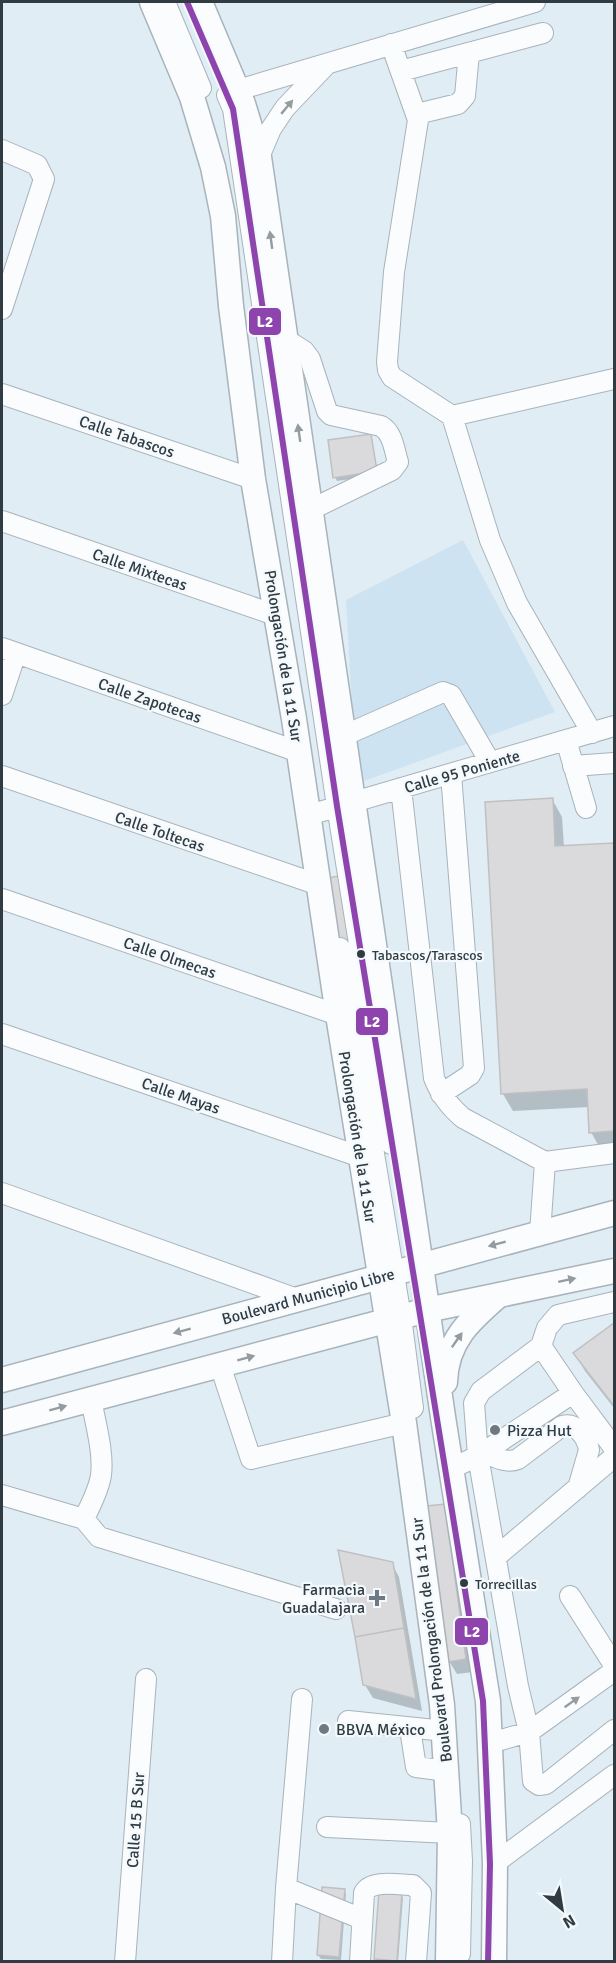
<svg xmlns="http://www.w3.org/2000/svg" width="616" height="1963" viewBox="0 0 616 1963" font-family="Signika,sans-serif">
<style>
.built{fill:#cee3f1}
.shadow{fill:#0003}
.building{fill:#dad9dc;stroke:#c0c0c2;stroke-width:1.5}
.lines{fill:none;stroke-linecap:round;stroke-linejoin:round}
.minor-casing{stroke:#a8b3ba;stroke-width:22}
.major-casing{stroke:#a8b3ba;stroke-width:27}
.minor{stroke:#fafcfe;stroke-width:20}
.major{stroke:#fafcfe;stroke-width:24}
.bus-1-casing{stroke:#f3f9fc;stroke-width:10}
.bus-1{stroke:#8e44ad;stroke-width:6}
.oneway{fill:#959ca0}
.bus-dot{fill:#303b42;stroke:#f3f9fc;stroke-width:2}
.poi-dot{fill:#6e7981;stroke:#f3f9fc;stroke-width:2}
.labels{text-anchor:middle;stroke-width:4.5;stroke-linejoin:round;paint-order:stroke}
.bus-label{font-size:14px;fill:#303b42;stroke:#f3f9fc;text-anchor:start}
.street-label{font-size:16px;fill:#303b42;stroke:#f3f9fc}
.poi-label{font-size:16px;fill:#303b42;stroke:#f3f9fc;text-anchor:start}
.line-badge{stroke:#f3f9fc;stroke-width:2}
.badge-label{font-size:16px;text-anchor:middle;font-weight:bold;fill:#fff}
</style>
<rect width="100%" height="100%" fill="#e0edf5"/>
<path class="built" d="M 463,540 L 555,712 L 356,784 L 346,600 Z"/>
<path class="shadow" d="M 370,435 L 372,439 L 378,475 L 337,481 L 335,477 Z
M 552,799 L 562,817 L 564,847 L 614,844 L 614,1149 L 601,1150 L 591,1132 L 589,1107 L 513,1111 L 503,1094 Z
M 614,1325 L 614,1408 L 585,1371 L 575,1354 Z
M 429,1507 L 452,1518 L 473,1672 L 457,1674 L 449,1661 Z
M 392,1564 L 399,1577 L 422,1711 L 373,1698 L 365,1685 Z
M 324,1889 L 344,1890 L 346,1894 L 341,1960 L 321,1959 L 318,1955 Z
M 401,1894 L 403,1898 L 398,1962 L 377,1962 L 376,1959 Z"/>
<path class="building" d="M 371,434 L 377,471 L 333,478 L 328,440 Z
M 553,798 L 555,846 L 614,843 L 614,1131 L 589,1133 L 587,1089 L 501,1094 L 485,802 Z
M 345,875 L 370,1030 L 351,1033 L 327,878 Z
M 614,1323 L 614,1406 L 573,1353 Z
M 445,1504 L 466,1659 L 448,1662 L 427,1506 Z
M 338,1550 L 393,1562 L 404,1628 L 355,1637 Z
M 404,1628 L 416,1699 L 363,1685 L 355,1637 Z
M 322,1887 L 345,1889 L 339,1957 L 317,1955 Z
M 379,1890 L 402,1892 L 397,1961 L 374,1959 Z"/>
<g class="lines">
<defs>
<path id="minor" d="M 165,2 L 201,88
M 391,44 L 418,120 L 394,272 L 387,362 L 388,370 L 392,377 L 452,416 L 490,540 L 517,603 L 592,733
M 401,71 L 543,33
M 238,90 L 535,2
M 227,95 L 233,109 L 337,806 L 391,1144
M 417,114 L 458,104 L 465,96 L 469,53
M 2,150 L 37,165 L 44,179 L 2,309
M 259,157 L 271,129 L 285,108 L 325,66
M 285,339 L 304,351 L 310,359 L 327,411 L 331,415 L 381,426 C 393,433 394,449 398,462 L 392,470 L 310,510
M 2,394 L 253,479
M 452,416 L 614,379
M 2,521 L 278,616
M 2,648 L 299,752
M 2,695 L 16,653
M 343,736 L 443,692 L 451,695 L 490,762
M 566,740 L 586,808
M 573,766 L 614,763
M 2,776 L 319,885
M 401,788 L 434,1078 C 441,1095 449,1106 463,1118 L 545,1162 L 614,1153
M 309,815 L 614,726
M 2,899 L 338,1015
M 340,948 L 401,1317 L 413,1408
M 2,1034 L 361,1157
M 441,1094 L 470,1075 L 474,1068 L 451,774
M 2,1193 L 297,1299
M 540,1233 L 545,1162
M 541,1346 L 547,1328 L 558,1315 L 614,1302
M 220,1365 L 251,1459 L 404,1423
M 573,1393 L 614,1448
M 484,1452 C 495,1457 506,1464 518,1459 L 562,1426 C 576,1422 587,1437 589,1450 L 578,1488
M 452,1468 L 478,1456 L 573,1393 L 541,1346 L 481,1391 L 474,1403 L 478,1456 L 518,1686 L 529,1732 L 533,1781 L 539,1785 L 546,1784 L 614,1730
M 2,1495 L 84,1519 L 99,1537 L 336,1609
M 84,1519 C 90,1506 99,1490 101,1475 C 104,1452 95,1422 91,1399
M 497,1556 L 614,1457
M 570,1596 L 614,1665
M 348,1721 L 445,1731
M 410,1729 L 416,1767 L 447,1771
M 490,1743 L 529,1732 L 614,1671
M 327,1827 L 450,1833
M 495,1863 L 614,1775
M 286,1888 L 362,1919
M 460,1954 L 462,1861 L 460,1824
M 125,1962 L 146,1679
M 282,1962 L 286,1888 L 302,1699
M 360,1962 L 364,1893 C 371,1879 400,1885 413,1885 L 421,1893 L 416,1962"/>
<path id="major" d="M 152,2 L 192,97 L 213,167 L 223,216 L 231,306 L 253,479 L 294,719 L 338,1015 L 404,1423 L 442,1705 L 450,1833 L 448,1962
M 200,2 L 243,104 L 259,157 L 443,1417 L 488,1701 L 495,1863 L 494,1962
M 2,1380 L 614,1213
M 445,1382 C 446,1341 470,1320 499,1295
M 2,1423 L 427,1310 L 614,1271"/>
</defs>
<use href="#minor" class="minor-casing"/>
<use href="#major" class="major-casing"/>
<use href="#minor" class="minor"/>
<use href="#major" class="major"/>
<defs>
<path id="bus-1" d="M 187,2 L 233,109 L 337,806 L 483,1701 L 490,1864 L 488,1962"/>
</defs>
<use href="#bus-1" class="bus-1-casing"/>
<use href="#bus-1" class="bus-1"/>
</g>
<defs><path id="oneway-solid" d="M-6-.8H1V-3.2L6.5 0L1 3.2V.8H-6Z" transform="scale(1.5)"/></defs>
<g class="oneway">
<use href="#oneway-solid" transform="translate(287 107) rotate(-50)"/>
<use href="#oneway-solid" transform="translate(271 240) rotate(-98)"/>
<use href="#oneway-solid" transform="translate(299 433) rotate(-98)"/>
<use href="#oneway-solid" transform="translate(497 1244) rotate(165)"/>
<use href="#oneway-solid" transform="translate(567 1280) rotate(-12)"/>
<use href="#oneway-solid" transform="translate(182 1331) rotate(165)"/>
<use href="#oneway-solid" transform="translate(457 1340) rotate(-55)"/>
<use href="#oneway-solid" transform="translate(246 1358) rotate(-15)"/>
<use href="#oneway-solid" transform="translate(58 1408) rotate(-15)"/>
<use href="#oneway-solid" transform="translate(572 1702) rotate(-35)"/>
</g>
<g class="bus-dot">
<circle cx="361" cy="954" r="5"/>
<circle cx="464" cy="1583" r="5"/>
</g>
<g class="poi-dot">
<circle cx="495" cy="1430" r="6"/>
<path d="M374 1589h6v6h6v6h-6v6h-6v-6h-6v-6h6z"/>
<circle cx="324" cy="1729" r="6"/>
</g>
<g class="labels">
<g class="bus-label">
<text x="372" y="960">Tabascos/Tarascos</text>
<text x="475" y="1589">Torrecillas</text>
</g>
<g class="street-label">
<text transform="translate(127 436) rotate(19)" y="6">Calle Tabascos</text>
<text transform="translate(140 569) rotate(19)" y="6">Calle Mixtecas</text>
<text transform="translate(284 656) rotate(81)" y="6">Prolongación de la 11 Sur</text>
<text transform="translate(150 700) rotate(19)" y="6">Calle Zapotecas</text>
<text transform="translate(462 771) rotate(-16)" y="6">Calle 95 Poniente</text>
<text transform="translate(160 831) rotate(19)" y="6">Calle Toltecas</text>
<text transform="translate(170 957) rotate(19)" y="6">Calle Olmecas</text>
<text transform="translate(181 1095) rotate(19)" y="6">Calle Mayas</text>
<text transform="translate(358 1137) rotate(81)" y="6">Prolongación de la 11 Sur</text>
<text transform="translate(308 1296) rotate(-15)" y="6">Boulevard Municipio Libre</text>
<text transform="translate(431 1640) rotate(-97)" y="6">Boulevard Prolongación de la 11 Sur</text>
<text transform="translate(135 1820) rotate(-86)" y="6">Calle 15 B Sur</text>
</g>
<g class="poi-label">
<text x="507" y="1436">Pizza Hut</text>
<text x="365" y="1595" text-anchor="end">Farmacia<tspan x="365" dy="18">Guadalajara</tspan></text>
<text x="336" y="1735">BBVA México</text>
</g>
</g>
<g class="line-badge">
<rect x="248" y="307" width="34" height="29" rx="6" fill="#8e44ad"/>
<rect x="355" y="1007" width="34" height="29" rx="6" fill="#8e44ad"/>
<rect x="454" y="1617" width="35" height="29" rx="6" fill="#8e44ad"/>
</g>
<g class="badge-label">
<text x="265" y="327">L2</text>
<text x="372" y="1027">L2</text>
<text x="472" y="1637">L2</text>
</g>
<rect width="616" height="1963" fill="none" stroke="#303b42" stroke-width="6"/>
<g transform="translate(562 1909) rotate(150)" stroke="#f3f9fc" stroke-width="4.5" paint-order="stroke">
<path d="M0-4.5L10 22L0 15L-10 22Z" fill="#303b42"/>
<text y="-9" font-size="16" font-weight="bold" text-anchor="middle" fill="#303b42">N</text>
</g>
</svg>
